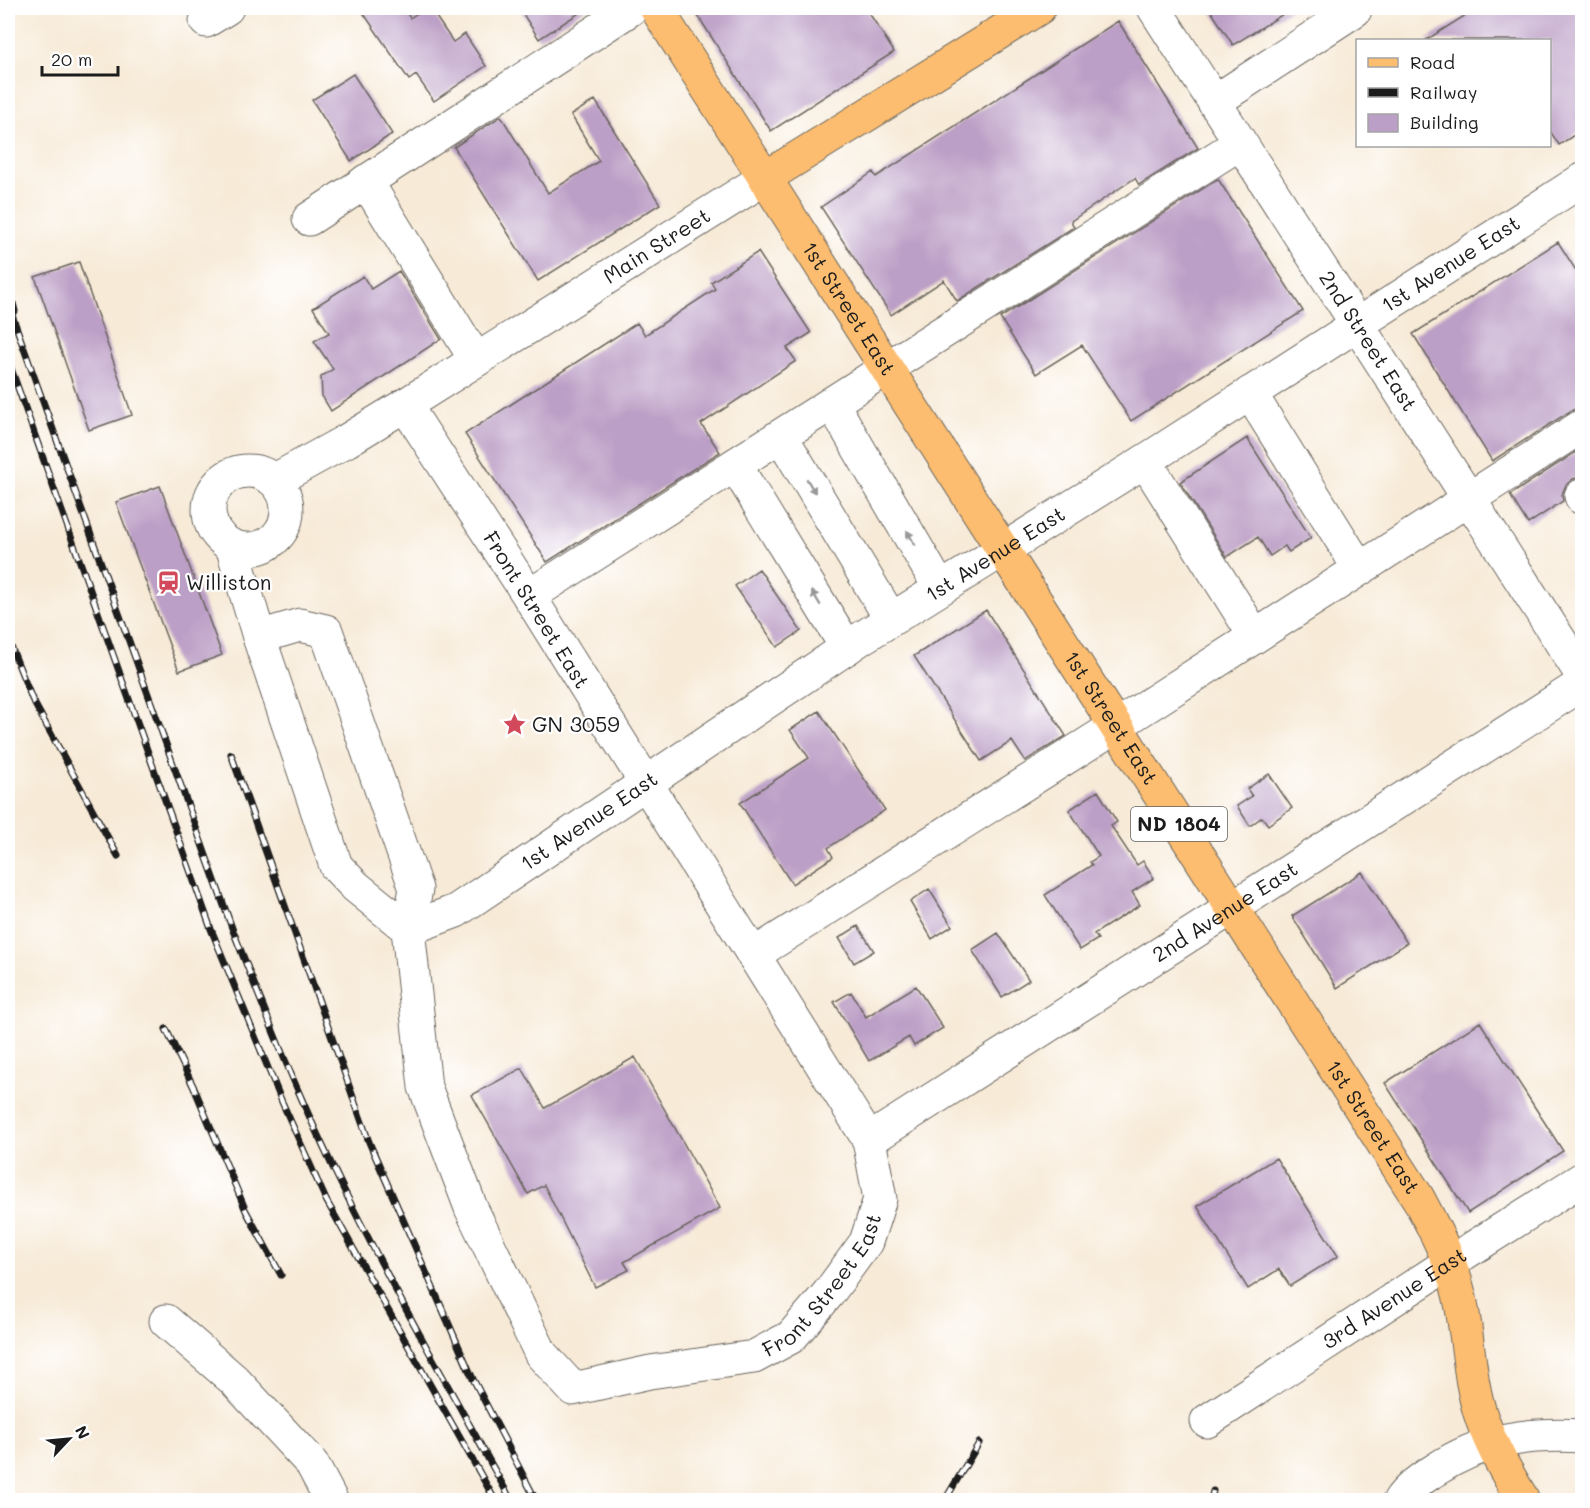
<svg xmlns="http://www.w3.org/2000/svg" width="1590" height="1508" viewBox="0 0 1590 1508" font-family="Mali,sans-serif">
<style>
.building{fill:#bc9fc6}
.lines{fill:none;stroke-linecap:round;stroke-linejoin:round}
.minor-casing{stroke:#69645d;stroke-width:35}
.major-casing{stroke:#69645d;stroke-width:35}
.minor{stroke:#fff;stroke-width:33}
.major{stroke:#fcbd6f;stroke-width:33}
.rail-casing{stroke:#1c1c1c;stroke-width:7}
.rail{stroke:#fff;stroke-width:4.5;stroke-dasharray:14;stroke-linecap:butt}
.oneway{fill:#999}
.labels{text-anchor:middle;stroke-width:4.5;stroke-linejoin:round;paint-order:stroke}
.shield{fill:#fff;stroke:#606060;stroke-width:1.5}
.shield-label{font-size:20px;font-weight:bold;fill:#1c1c1c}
.street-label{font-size:21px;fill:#1c1c1c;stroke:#fff}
.poi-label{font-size:21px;fill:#1c1c1c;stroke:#fff;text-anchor:start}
</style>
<rect width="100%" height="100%" fill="#fff"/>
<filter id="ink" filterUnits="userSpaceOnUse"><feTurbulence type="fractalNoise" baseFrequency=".0167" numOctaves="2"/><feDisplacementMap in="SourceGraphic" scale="12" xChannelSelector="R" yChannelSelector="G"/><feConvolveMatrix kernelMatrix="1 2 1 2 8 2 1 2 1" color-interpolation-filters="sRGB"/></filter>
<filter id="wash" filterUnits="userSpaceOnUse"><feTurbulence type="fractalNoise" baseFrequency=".008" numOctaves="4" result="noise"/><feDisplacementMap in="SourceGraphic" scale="24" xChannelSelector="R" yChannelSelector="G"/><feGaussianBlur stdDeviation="1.35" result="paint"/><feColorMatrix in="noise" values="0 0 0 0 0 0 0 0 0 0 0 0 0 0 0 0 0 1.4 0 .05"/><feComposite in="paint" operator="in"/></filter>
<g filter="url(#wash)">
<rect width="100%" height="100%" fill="#f7ead7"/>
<g id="blocks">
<path class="building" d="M 360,8 L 403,8 L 410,18 L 425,8 L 430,8 L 453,42 L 465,34 L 486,66 L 434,101 L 416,75 L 409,80 Z
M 519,8 L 587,8 L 539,39 Z
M 693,8 L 866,8 L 894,52 L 771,131 Z
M 1209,8 L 1293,8 L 1233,45 Z
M 1477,8 L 1582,8 L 1582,130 L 1559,145 L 1550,131 L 1550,40 L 1426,40 Z
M 1118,21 L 1198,148 L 1139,185 L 1135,178 L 1071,221 L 1074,227 L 957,301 L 944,280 L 891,315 L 821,207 L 873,172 L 876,177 Z
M 353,74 L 392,134 L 351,161 L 312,100 Z
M 595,100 L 660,204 L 538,281 L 454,147 L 501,116 L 548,193 L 599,161 L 571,115 Z
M 1218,179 L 1303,311 L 1131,421 L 1082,345 L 1036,374 L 1000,318 Z
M 1558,242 L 1582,280 L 1582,408 L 1572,410 L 1492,461 L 1413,334 Z
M 758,252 L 811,333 L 787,348 L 796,361 L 701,424 L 720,452 L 547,562 L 465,434 L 637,323 L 645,335 L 715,289 L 711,282 Z
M 79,262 L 132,415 L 89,430 L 35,277 Z
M 399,271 L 441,339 L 331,411 L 322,396 L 321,377 L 333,369 L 314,341 L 329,333 L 313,308 L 363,276 L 371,289 Z
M 1247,438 L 1311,538 L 1289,552 L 1285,546 L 1270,556 L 1258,537 L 1227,557 L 1180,482 Z
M 1582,448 L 1582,477 L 1573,479 L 1566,485 L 1562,494 L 1563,501 L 1528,524 L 1510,495 Z
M 160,486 L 222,655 L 179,671 L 116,502 Z
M 759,569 L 801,631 L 777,647 L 735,586 Z
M 986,610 L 1066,736 L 1025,761 L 1012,741 L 981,761 L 914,656 Z
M 819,711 L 885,810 L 828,848 L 833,857 L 792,884 L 740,803 L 809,758 L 790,730 Z
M 1269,774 L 1292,808 L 1268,825 L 1262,817 L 1250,826 L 1237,806 L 1252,796 L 1247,789 Z
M 1098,791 L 1117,822 L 1111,826 L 1137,865 L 1143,861 L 1154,878 L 1132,892 L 1140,905 L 1094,934 L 1098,939 L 1080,950 L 1045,895 L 1092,865 L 1090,862 L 1099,856 L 1069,810 Z
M 1362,872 L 1407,943 L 1337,988 L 1292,916 Z
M 929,889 L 952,926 L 932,939 L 910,902 Z
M 858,926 L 874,951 L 854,963 L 839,938 Z
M 998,933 L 1029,980 L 1002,997 L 972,950 Z
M 916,986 L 943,1028 L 914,1046 L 909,1037 L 869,1061 L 834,1002 L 851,992 L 866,1017 Z
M 1480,1022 L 1563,1151 L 1468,1213 L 1385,1083 Z
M 635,1057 L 720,1208 L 624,1262 L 629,1270 L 595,1287 L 544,1185 L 528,1194 L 472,1095 L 522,1068 L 545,1108 Z
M 1276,1158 L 1338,1256 L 1290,1286 L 1279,1269 L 1248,1289 L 1197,1206 Z"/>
</g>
</g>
<g filter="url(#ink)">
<use href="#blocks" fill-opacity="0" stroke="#69645d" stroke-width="1.5"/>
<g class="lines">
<defs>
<g id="minor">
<path id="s1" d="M 1154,8 L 1582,675"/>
<path d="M 206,21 L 227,8"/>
<path d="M 1214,102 L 1355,10 L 1353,8"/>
<path d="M 366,181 L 476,360"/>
<path d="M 309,219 L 632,8"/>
<path d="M 1250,393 L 1359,568"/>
<path d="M 832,403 L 940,588"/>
<path d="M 781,436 L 891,619"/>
<path d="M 1145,461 L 1255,636"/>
<path d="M 735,465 L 847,648"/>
<circle cx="248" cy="510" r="39"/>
<path id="s2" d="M 275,480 L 346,441 L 405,405 L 765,178"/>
<path d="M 1581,496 L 1582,498"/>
<path d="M 232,546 L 259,637 L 336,866 L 355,886 L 408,929"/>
<path d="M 529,596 L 1240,143"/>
<path id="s3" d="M 259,637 L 300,625 L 326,631 L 416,889 L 408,929 L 425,1087 L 471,1208 L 541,1354 L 573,1389 L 650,1372 L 754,1357 L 791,1337 L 828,1294 L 866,1242 L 880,1199 L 869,1140 L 529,596 L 405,405"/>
<path id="s4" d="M 408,929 L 456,911 L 860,639 L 1145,461 L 1582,180"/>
<path d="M 753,955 L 1116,726 L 1582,426"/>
<path id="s5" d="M 869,1140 L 1582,684"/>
<path d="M 166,1321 L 234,1380 L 312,1464 L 331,1500"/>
<path id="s6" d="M 1207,1421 L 1449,1263 L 1582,1179"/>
<path d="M 1400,1500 C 1408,1488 1422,1478 1435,1470 C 1482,1439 1527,1433 1582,1436"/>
</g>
<g id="major">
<path id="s7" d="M 656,8 L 1418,1198 C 1434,1228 1451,1260 1459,1294 C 1469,1335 1468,1379 1482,1419 C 1492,1448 1508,1475 1523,1500"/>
<path d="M 765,178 L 1039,8"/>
</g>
</defs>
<use href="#minor" class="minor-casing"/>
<use href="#major" class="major-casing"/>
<use href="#minor" class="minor"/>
<use href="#major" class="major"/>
<defs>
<path id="rail" d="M 8,17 L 11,8
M 8,284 L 15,311
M 8,304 L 232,928 C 267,1017 302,1106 345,1192 C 397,1297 455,1398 511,1500
M 8,360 L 211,929 L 282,1102 L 326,1200 L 495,1500
M 8,639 L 32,699 L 118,856
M 231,754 L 369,1142 L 473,1379 L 536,1500
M 166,1029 L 195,1090 L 246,1211 L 281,1275
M 945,1500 L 979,1443
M 1211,1500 L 1213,1491"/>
</defs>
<use href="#rail" class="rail-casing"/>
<use href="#rail" class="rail"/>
</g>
<defs><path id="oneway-solid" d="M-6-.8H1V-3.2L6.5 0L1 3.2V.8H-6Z" transform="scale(1.5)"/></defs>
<g class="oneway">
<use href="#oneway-solid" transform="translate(811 486) rotate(59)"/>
<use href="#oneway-solid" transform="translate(911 538) rotate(-120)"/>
<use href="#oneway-solid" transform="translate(816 598) rotate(-121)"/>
</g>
</g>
<defs>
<symbol id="station-bare" viewBox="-9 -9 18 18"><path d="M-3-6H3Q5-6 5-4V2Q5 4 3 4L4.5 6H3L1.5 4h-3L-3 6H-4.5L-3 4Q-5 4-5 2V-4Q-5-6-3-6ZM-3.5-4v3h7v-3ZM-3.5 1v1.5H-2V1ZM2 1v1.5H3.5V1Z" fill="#d1495b" stroke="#fff" stroke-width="2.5" paint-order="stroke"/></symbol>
<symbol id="sight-bare" viewBox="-9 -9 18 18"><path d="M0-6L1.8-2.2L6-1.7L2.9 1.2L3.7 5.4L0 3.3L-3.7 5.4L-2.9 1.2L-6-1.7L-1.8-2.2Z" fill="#d1495b" stroke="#fff" stroke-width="2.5" paint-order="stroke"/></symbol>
</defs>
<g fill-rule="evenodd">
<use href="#station-bare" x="152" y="566" width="33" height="33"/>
<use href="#sight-bare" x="498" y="708" width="33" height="33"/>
</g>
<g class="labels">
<rect class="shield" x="1131" y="807" width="96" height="34" rx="4.5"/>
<g class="shield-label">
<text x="1179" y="831">ND 1804</text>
</g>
<g class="street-label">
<text dy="7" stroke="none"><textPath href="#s2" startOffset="448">Main Street</textPath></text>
<text dy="7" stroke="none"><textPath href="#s4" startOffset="1238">1st Avenue East</textPath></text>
<text dy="7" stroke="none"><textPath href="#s7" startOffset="357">1st Street East</textPath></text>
<text dy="7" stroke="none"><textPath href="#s1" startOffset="396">2nd Street East</textPath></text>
<text dy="7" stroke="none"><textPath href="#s4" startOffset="698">1st Avenue East</textPath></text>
<text transform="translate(536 610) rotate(58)" y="7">Front Street East</text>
<text dy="7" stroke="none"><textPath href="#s7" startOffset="843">1st Street East</textPath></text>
<text dy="7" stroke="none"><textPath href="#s4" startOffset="212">1st Avenue East</textPath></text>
<text dy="7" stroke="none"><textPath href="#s5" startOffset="423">2nd Avenue East</textPath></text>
<text dy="7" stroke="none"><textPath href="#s7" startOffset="1329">1st Street East</textPath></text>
<text dy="7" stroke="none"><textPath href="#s3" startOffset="1167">Front Street East</textPath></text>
<text dy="7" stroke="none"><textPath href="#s6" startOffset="224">3rd Avenue East</textPath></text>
</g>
<g class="poi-label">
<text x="186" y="590">Williston</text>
<text x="532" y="732">GN 3059</text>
</g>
</g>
<rect width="1590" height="1508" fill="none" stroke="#fff" stroke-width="30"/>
<rect x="1356" y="39" width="195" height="108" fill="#ffffff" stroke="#a4a4a4" stroke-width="1.5"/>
<rect x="1368" y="58" width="30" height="9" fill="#fcbd6f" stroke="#a4a4a4" stroke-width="1.5"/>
<text x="1410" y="69" font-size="18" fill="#1c1c1c">Road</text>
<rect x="1368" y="88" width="30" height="9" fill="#1c1c1c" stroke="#a4a4a4" stroke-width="1.5"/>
<text x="1410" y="99" font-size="18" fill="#1c1c1c">Railway</text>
<rect x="1368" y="114" width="30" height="18" fill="#bc9fc6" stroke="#a4a4a4" stroke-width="1.5"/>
<text x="1410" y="129" font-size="18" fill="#1c1c1c">Building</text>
<g transform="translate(69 1439) rotate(64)" stroke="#ffffff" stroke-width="4.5" paint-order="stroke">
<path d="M0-4.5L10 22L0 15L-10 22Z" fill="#1c1c1c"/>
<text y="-9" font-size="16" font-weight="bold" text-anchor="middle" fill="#1c1c1c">N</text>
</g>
<path d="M42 66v9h76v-9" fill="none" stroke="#1c1c1c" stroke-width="3"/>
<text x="51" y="66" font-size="18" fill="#1c1c1c" stroke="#ffffff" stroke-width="4.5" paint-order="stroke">20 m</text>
</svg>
